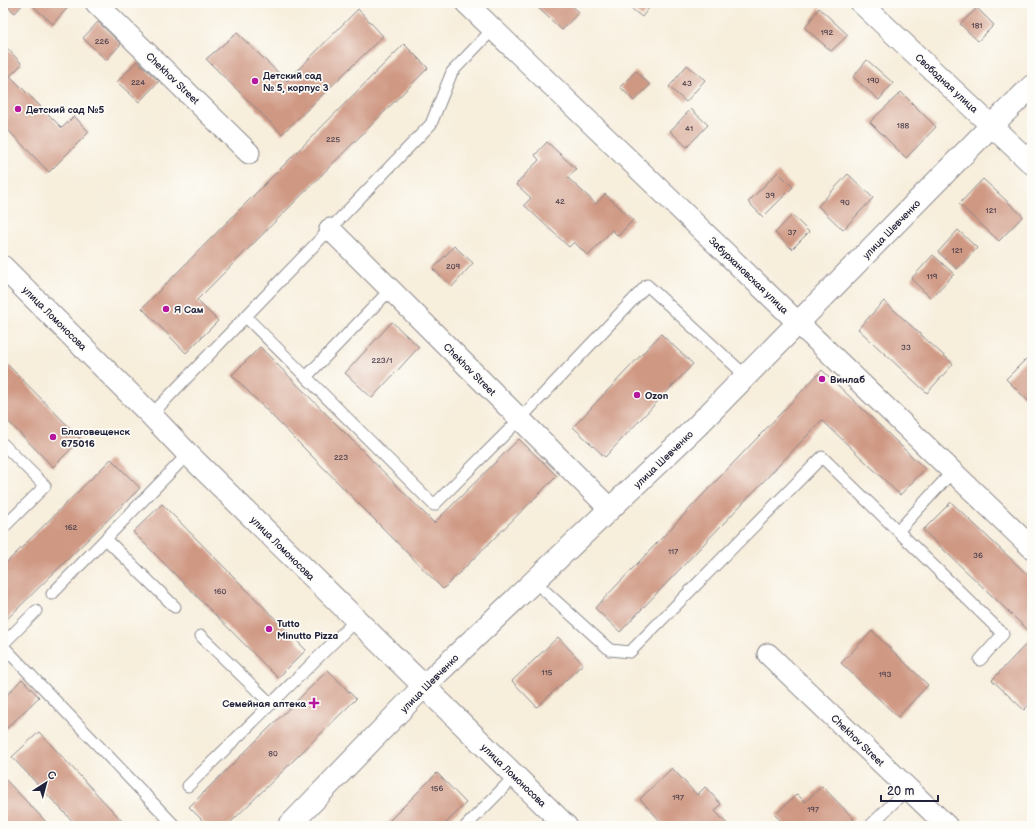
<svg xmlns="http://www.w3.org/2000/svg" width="1035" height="829" viewBox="0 0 1035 829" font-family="'Balsamiq Sans',sans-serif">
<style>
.building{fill:#cf9883}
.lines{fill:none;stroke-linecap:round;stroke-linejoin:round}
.service-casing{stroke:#8c888c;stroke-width:13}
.minor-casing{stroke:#8c888c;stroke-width:23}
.tertiary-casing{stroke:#8c888c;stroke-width:24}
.service{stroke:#fff;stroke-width:11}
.minor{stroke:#fff;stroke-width:21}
.tertiary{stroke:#fff;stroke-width:22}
.poi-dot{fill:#b5179e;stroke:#fdfcf7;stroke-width:1.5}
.labels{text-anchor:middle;stroke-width:3.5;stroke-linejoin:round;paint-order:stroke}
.number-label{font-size:8px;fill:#4d404d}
.poi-label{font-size:10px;font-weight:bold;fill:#22223b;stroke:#fdfcf7;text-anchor:start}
.street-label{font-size:10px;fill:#22223b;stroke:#fdfcf7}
</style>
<rect width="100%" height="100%" fill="#fdfcf7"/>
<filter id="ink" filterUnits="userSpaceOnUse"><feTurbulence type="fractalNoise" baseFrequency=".025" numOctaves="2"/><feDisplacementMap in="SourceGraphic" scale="8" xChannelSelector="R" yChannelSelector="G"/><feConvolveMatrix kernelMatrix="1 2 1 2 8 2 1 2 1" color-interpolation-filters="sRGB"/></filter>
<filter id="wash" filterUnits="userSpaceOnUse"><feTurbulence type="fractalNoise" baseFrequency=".012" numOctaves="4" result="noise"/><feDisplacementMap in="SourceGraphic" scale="16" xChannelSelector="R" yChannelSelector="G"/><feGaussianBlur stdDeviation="0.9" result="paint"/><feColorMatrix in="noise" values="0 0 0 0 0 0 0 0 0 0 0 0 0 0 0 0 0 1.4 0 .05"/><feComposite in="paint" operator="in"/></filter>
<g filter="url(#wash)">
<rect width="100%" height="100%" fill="#f7eedc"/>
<g id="blocks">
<path class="building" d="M 4,3 L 24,3 L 15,13 Z
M 34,3 L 72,3 L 53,24 L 32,5 Z
M 535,3 L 569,3 L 579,12 L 562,30 L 534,4 Z
M 624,3 L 653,3 L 642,17 Z
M 819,8 L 848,35 L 831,51 L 805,28 Z
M 977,8 L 994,25 L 978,41 L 960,24 Z
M 358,9 L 383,36 L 282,134 L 206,59 L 237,33 L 287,81 Z
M 98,22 L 121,44 L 106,60 L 83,38 Z
M 404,44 L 428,68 L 197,300 L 218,321 L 186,353 L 142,308 Z
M 7,48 L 22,64 L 10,76 L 62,128 L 74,116 L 89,132 L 49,172 L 3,125 L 3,52 Z
M 867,60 L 893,83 L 879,100 L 853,77 Z
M 137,61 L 159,81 L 139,102 L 117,82 Z
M 687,65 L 705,80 L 686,102 L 669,87 Z
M 636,71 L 650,85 L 634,101 L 620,87 Z
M 901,92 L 936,127 L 906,158 L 870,122 Z
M 691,109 L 708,125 L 687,147 L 670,131 Z
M 547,142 L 576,169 L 568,178 L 596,204 L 605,194 L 633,220 L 618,236 L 612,230 L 588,256 L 574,242 L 569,247 L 524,205 L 531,198 L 516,184 L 539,160 L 535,155 Z
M 778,172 L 793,187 L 763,217 L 748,202 Z
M 848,174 L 873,198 L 843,230 L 818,206 Z
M 983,179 L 1023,216 L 999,241 L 959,204 Z
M 792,215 L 809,232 L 792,249 L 775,233 Z
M 958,230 L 977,248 L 957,269 L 938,252 Z
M 454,246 L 473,263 L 452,287 L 433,269 Z
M 933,255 L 954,274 L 931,298 L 911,279 Z
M 884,301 L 953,364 L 927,393 L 858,329 Z
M 392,322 L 419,347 L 372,398 L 345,373 Z
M 661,334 L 693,364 L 605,457 L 573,427 Z
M 260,347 L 434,523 L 519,439 L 557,476 L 443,589 L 232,375 Z
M 1032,353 L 1032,405 L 1006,379 Z
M 3,360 L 81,439 L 53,467 L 3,416 Z
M 822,370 L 925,469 L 900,495 L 822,420 L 620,632 L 595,608 Z
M 111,459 L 140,488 L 3,623 L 3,566 Z
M 951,502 L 1032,579 L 1032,634 L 923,530 Z
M 162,504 L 306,650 L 278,678 L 133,532 Z
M 872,631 L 928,685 L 898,717 L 841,663 Z
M 558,637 L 583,664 L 537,707 L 512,681 Z
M 1032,638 L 1032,701 L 1024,710 L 992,680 Z
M 328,670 L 356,699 L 227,826 L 208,826 L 189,807 Z
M 22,679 L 39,697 L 3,732 L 3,699 Z
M 39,732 L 124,823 L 120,826 L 77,826 L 12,757 Z
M 672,768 L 697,795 L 705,787 L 721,804 L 715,811 L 729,826 L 665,826 L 640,799 Z
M 437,773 L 466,803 L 443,826 L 384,826 Z
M 3,777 L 50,826 L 9,826 L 3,819 Z
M 822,786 L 854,819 L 846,826 L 780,826 L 783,823 L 775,815 L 797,794 L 805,802 Z"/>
</g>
</g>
<g filter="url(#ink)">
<use href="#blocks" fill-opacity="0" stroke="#8c888c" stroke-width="1"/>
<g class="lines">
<defs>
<path id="service" d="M 246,317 L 434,505 L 520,419 L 647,285 L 746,376
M 306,377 L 390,290
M 151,415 L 431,124 L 452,72 L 493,29
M 3,444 L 45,486 L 3,528
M 898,531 L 1003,634 L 980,660
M 106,539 L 175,607
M 534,581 L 610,650 L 630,652 L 822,457 L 898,531 L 953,471
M 52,594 L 188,454
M 201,636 L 271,704
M 3,644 L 36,611
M 3,646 L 175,826
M 188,786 L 356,620
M 466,826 L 515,776
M 870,826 L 908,788"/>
<path id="minor" d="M 96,3 L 249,153
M 466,3 L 1032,548
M 861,3 L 1032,164
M 330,229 L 610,509
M 768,654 L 947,826"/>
<path id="tertiary" d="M 3,267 L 151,415 L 188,454 L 566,826
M 289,826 L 423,687 L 696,427 L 992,125 L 1032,86"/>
</defs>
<use href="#service" class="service-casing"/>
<use href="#minor" class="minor-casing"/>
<use href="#tertiary" class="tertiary-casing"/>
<use href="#service" class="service"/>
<use href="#minor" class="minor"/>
<use href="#tertiary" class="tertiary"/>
</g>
</g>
<g class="poi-dot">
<circle cx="255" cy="81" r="4"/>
<circle cx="18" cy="109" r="4"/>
<circle cx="166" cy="309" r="4"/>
<circle cx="822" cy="379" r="4"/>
<circle cx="637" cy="395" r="4"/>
<circle cx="53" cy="437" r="4"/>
<circle cx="269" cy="629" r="4"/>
<path d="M312 697h4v4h4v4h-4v4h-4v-4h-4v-4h4z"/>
</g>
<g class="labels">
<g class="number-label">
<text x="977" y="28">181</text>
<text x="827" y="35">192</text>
<text x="102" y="44">226</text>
<text x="873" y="83">190</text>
<text x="138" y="85">224</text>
<text x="687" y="86">43</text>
<text x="903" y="128">188</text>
<text x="689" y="131">41</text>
<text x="333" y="142">225</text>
<text x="770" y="198">39</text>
<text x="560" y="204">42</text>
<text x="845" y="205">90</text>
<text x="991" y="213">121</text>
<text x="792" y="235">37</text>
<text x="957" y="253">121</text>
<text x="453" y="269">209</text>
<text x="932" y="279">119</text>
<text x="906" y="350">33</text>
<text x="382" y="363">223/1</text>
<text x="341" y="460">223</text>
<text x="71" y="530">162</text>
<text x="673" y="554">117</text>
<text x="978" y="558">36</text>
<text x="220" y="594">160</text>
<text x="547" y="675">115</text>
<text x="885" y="677">193</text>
<text x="273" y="756">80</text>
<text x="437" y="791">156</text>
<text x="678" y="800">197</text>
<text x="813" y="812">197</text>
</g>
<g class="poi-label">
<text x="263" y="79">Детский сад<tspan x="263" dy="12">№ 5, корпус 3</tspan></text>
<text x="26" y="113">Детский сад №5</text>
<text x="174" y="313">Я Сам</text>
<text x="830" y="383">Винлаб</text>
<text x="645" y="399">Ozon</text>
<text x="61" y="435">Благовещенск<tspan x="61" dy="12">675016</tspan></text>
<text x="277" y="627">Tutto<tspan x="277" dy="12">Minutto Pizza</tspan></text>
<text x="306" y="707" text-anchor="end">Семейная аптека</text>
</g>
<g class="street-label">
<text transform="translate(173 78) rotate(44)" y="4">Chekhov Street</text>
<text transform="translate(947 83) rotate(43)" y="4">Свободная улица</text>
<text transform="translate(891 229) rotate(-46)" y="4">улица Шевченко</text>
<text transform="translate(749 275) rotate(44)" y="4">Забурхановская улица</text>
<text transform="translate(55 318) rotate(45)" y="4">улица Ломоносова</text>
<text transform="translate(470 369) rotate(45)" y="4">Chekhov Street</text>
<text transform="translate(663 459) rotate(-44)" y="4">улица Шевченко</text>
<text transform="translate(283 548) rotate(45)" y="4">улица Ломоносова</text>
<text transform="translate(429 683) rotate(-45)" y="4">улица Шевченко</text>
<text transform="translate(858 740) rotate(44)" y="4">Chekhov Street</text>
<text transform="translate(514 775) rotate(44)" y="4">улица Ломоносова</text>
</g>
</g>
<rect width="1035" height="829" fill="none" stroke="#fdfcf7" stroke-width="16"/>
<g transform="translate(46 783) rotate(36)" stroke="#fdfcf7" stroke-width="3" paint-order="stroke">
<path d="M0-3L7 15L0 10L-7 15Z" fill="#22223b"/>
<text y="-6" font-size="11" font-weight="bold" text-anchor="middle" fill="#22223b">С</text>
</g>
<path d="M881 795v6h57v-6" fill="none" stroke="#22223b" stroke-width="2"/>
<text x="887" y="795" font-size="12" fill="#22223b" stroke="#fdfcf7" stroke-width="3" paint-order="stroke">20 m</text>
</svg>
